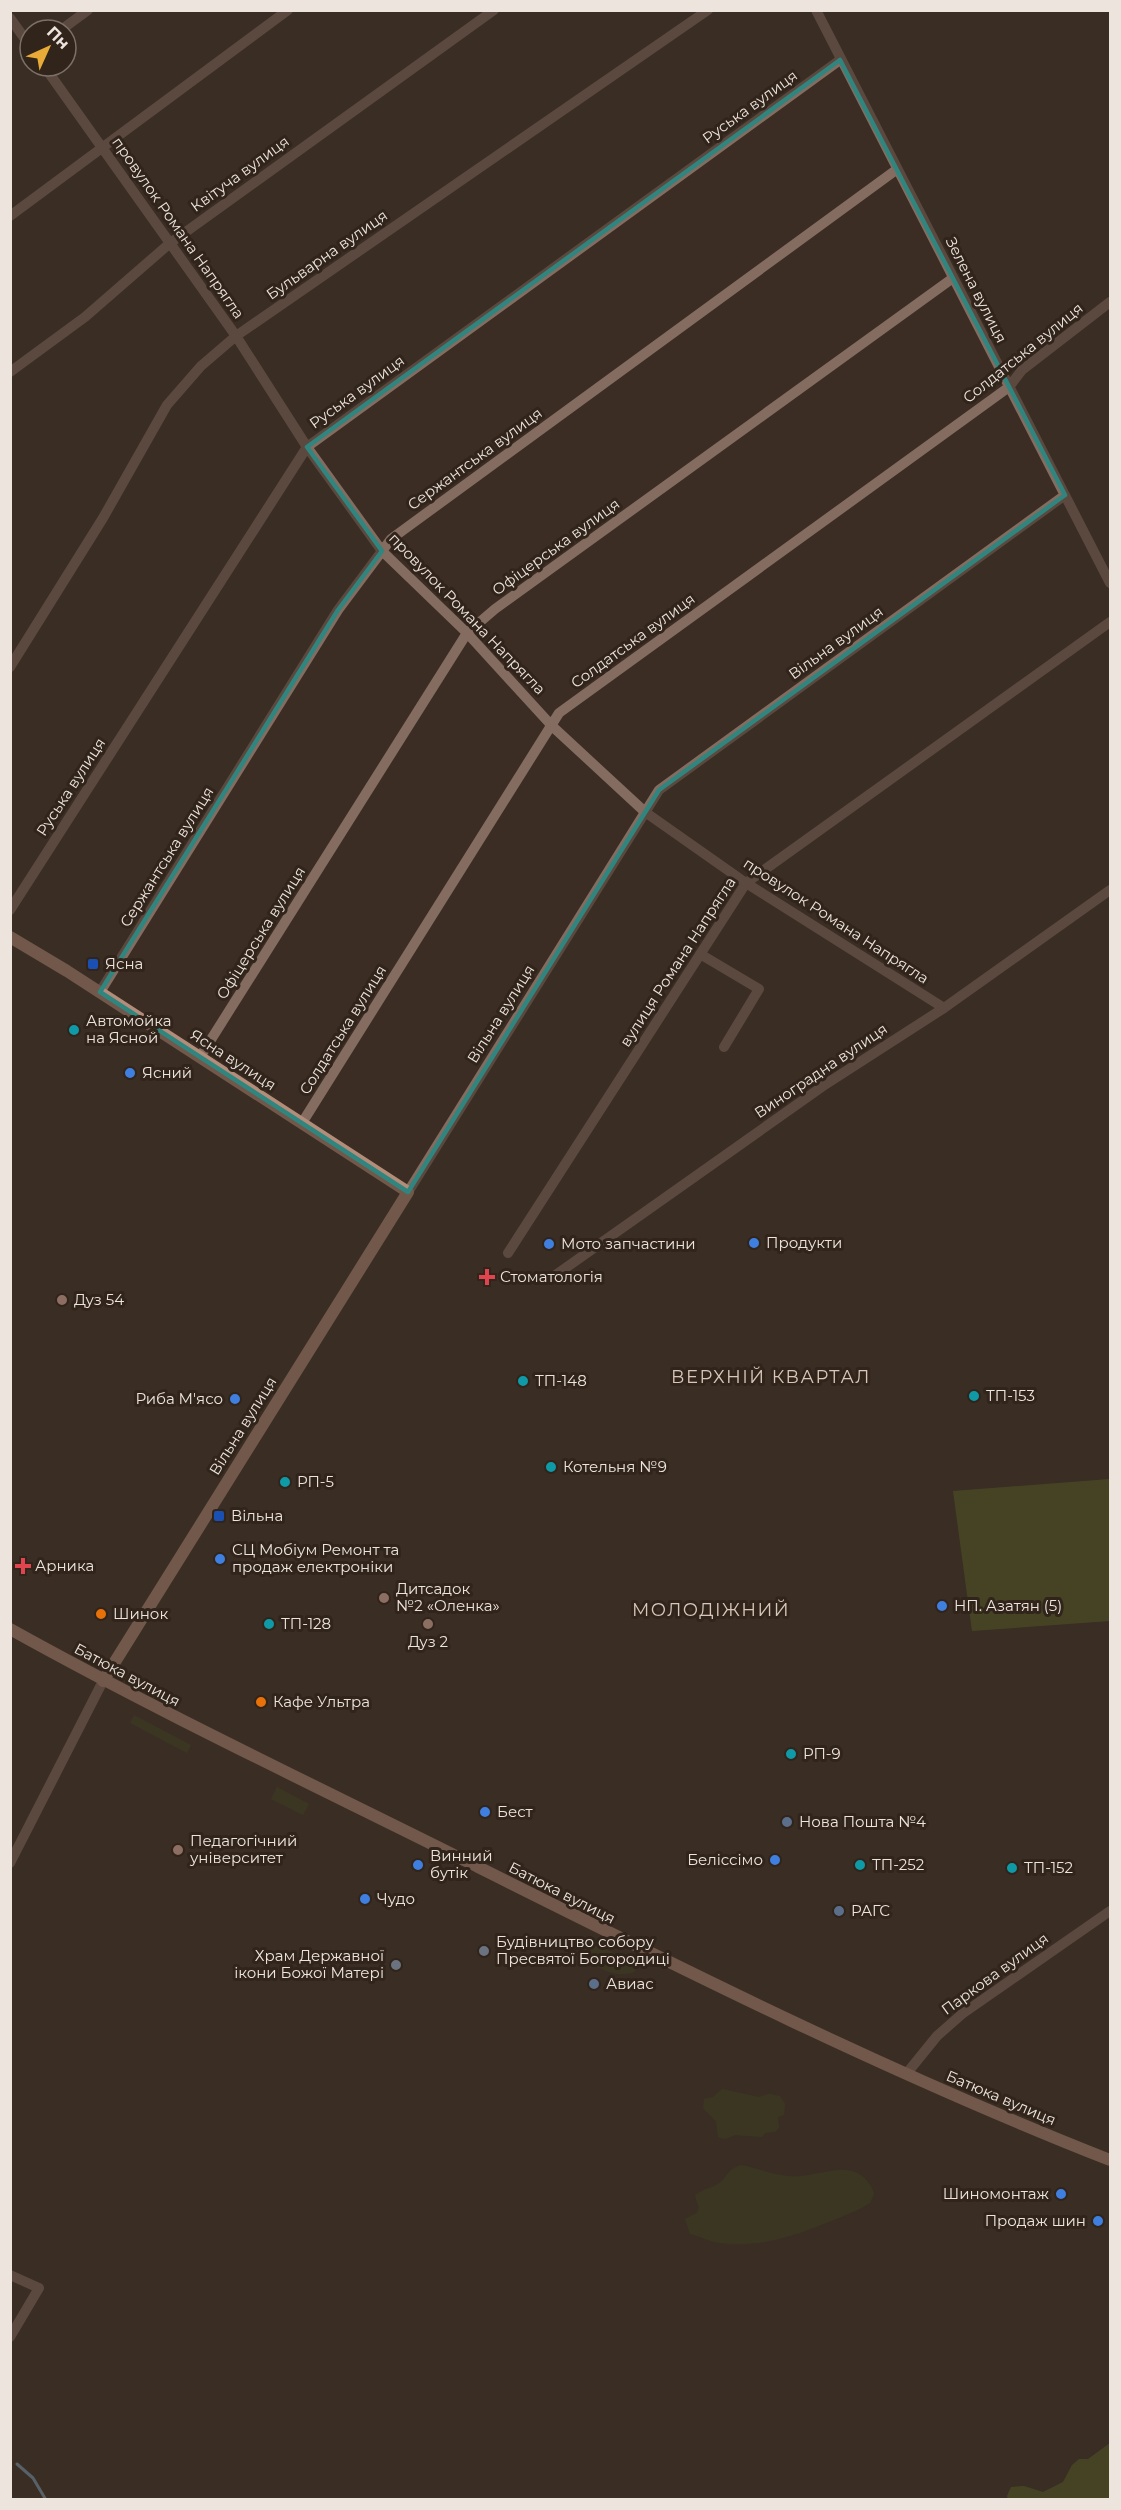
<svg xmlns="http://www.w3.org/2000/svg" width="1121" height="2510" viewBox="0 0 1121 2510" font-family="Montserrat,sans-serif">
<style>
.green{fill:#3b421f}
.forest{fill:#545e26}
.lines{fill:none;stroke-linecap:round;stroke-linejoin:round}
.stream{stroke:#7d9fb8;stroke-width:3}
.street{stroke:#846c60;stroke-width:10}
.secondary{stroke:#b38d79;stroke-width:12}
.marked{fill:none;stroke:#30867f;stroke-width:4.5;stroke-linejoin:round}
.transit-dot{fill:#1a4fb4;stroke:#31241a;stroke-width:2}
.culture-dot{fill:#0f9aa8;stroke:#31241a;stroke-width:2}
.shop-dot{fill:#3f7fe0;stroke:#31241a;stroke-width:2}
.health-dot{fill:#e0444e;stroke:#31241a;stroke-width:2}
.education-dot{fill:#8d6e63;stroke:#31241a;stroke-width:2}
.food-dot{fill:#e8710a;stroke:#31241a;stroke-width:2}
.service-dot{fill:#5c6f8a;stroke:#31241a;stroke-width:2}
.worship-dot{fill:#6b7280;stroke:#31241a;stroke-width:2}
.labels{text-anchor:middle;stroke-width:6;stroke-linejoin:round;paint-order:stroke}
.street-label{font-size:15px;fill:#ede4de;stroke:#31241a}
.poi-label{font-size:15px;fill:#ede4de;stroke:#31241a;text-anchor:start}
.quarter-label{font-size:18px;letter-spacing:1.5px;fill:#d7c6b9;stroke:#31241a}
</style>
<rect width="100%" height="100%" fill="#3b2d24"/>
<path class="green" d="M 134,1715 L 191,1745 L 187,1753 L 130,1723 Z
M 277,1787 L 309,1804 L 303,1815 L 271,1799 Z
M 583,1938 L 639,1965 L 634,1972 C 614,1980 584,1964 579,1944 Z
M 722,2089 L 759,2097 L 769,2094 L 780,2096 L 785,2104 L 784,2115 L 778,2117 L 779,2128 L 775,2132 L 765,2133 L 762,2137 L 735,2135 L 725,2139 L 718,2137 L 716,2121 L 703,2108 L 704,2099 L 713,2097 Z
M 741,2165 C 756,2168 771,2174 787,2176 C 819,2180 857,2151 874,2193 L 870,2203 L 860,2209 C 816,2227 769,2250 721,2243 C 710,2242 700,2236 690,2234 L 685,2219 L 697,2213 L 699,2208 L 695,2196 C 701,2189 710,2189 718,2184 C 728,2177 726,2170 741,2165 Z"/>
<path class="forest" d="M 1110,1479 L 1110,1621 L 972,1631 L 953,1491 Z
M 1110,2443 L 1110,2499 L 1008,2499 L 1007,2496 L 1011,2487 L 1024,2486 L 1043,2492 L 1063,2482 L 1072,2465 L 1079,2459 L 1088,2459 Z"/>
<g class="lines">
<path class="stream" d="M 17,2464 L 33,2478 L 46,2500"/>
<path class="street" d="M 816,10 L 1110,583
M 10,18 L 30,46
M 61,30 L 88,10
M 44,66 L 236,336 L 307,447 L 382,551 L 467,633 L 552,726 L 645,812 L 746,883 L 944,1008
M 10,216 L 288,10
M 10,372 L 85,317 L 169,244 L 494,10
M 10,667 L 103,518 L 167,405 L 201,366 L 236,336 L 708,10
M 10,910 L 307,447 L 840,60
M 700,954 L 759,989 L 724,1047
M 100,992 L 338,610 L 391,539 L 896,170
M 200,1057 L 467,633 L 495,609 L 953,278
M 302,1123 L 559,713 L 1009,387 L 1022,370 L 1110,302
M 408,1192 L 659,790 L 1065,495
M 508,1253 L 746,883 L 1110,622
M 550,1279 L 826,1084 L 944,1008 L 1110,890
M 10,1863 L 103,1681
M 907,2073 L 937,2036 L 962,2014 L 1110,1911
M 10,2275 L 39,2288 L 10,2337"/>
<path class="secondary" d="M 10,937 L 67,971 L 408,1192 L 103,1681
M 10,1629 C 161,1713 316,1786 470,1863 C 680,1968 891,2074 1110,2160"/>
</g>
<path d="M0 0H1121V2510H0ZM 840,60 L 1065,495 L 659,790 L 408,1192 L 100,992 L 338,610 L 382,551 L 307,447 Z" fill="#3b2d24" fill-opacity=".55" fill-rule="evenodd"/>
<path class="marked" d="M 840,60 L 1065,495 L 659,790 L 408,1192 L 100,992 L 338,610 L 382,551 L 307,447 Z"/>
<g class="transit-dot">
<rect x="87" y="958" width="12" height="12" rx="3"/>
<rect x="213" y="1510" width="12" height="12" rx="3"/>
</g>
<g class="culture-dot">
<circle cx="74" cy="1030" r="6"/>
<circle cx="523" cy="1381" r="6"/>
<circle cx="974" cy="1396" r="6"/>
<circle cx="551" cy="1467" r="6"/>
<circle cx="285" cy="1482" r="6"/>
<circle cx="269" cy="1624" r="6"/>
<circle cx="791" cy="1754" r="6"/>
<circle cx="860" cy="1865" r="6"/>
<circle cx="1012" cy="1868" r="6"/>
</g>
<g class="shop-dot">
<circle cx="130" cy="1073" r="6"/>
<circle cx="754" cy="1243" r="6"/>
<circle cx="549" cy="1244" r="6"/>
<circle cx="235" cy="1399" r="6"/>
<circle cx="220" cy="1559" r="6"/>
<circle cx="942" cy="1606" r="6"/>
<circle cx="485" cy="1812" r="6"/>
<circle cx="775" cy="1860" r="6"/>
<circle cx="418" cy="1865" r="6"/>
<circle cx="365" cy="1899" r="6"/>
<circle cx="1061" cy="2194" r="6"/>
<circle cx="1098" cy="2221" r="6"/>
</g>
<g class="health-dot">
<path d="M484 1268h6v6h6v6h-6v6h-6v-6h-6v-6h6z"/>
<path d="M20 1557h6v6h6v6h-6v6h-6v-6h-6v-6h6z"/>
</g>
<g class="education-dot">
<circle cx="62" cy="1300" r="6"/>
<circle cx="384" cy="1598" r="6"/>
<circle cx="428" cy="1624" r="6"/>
<circle cx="178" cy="1850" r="6"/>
</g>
<g class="food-dot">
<circle cx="101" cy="1614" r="6"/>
<circle cx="261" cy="1702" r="6"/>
</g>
<g class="service-dot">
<circle cx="787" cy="1822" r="6"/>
<circle cx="839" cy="1911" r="6"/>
<circle cx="594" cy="1984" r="6"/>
</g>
<g class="worship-dot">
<circle cx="484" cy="1951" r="6"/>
<circle cx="396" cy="1965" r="6"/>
</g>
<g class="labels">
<g class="street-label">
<text transform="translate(750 107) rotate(-36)" y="5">Руська вулиця</text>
<text transform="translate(240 174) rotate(-36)" y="5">Квітуча вулиця</text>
<text transform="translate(178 228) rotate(55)" y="5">провулок Романа Напрягла</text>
<text transform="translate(327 255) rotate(-35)" y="5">Бульварна вулиця</text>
<text transform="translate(976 290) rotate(63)" y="5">Зелена вулиця</text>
<text transform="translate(1023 353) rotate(-39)" y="5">Солдатська вулиця</text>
<text transform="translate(357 392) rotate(-36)" y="5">Руська вулиця</text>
<text transform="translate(475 459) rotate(-36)" y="5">Сержантська вулиця</text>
<text transform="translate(556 547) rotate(-36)" y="5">Офіцерська вулиця</text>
<text transform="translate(467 614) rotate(46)" y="5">провулок Романа Напрягла</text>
<text transform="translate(633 641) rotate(-36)" y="5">Солдатська вулиця</text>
<text transform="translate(836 643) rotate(-36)" y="5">Вільна вулиця</text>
<text transform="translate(71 787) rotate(-57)" y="5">Руська вулиця</text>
<text transform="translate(167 857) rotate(-58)" y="5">Сержантська вулиця</text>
<text transform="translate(836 921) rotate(33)" y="5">провулок Романа Напрягла</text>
<text transform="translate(261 933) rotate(-58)" y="5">Офіцерська вулиця</text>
<text transform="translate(678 962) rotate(-57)" y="5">вулиця Романа Напрягла</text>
<text transform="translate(501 1014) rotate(-58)" y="5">Вільна вулиця</text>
<text transform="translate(343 1030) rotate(-58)" y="5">Солдатська вулиця</text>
<text transform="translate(233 1060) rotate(33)" y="5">Ясна вулиця</text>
<text transform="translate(821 1071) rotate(-34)" y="5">Виноградна вулиця</text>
<text transform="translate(243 1426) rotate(-58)" y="5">Вільна вулиця</text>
<text transform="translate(127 1675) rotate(28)" y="5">Батюка вулиця</text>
<text transform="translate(562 1893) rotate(27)" y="5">Батюка вулиця</text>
<text transform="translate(995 1974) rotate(-36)" y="5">Паркова вулиця</text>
<text transform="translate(1001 2098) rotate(23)" y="5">Батюка вулиця</text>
</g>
<g class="poi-label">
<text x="105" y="969">Ясна</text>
<text x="86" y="1026">Автомойка<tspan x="86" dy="17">на Ясной</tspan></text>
<text x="142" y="1078">Ясний</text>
<text x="766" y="1248">Продукти</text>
<text x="561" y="1249">Мото запчастини</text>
<text x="500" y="1282">Стоматологія</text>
<text x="74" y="1305">Дуз 54</text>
<text x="535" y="1386">ТП-148</text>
<text x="986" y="1401">ТП-153</text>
<text x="223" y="1404" text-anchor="end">Риба М'ясо</text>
<text x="563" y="1472">Котельня №9</text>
<text x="297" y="1487">РП-5</text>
<text x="231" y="1521">Вільна</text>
<text x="232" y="1555">СЦ Мобіум Ремонт та<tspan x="232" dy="17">продаж електроніки</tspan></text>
<text x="35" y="1571">Арника</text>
<text x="396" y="1594">Дитсадок<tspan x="396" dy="17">№2 «Оленка»</tspan></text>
<text x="954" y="1611">НП. Азатян (5)</text>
<text x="113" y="1619">Шинок</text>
<text x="281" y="1629">ТП-128</text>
<text x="428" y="1647" text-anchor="middle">Дуз 2</text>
<text x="273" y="1707">Кафе Ультра</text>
<text x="803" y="1759">РП-9</text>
<text x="497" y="1817">Бест</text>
<text x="799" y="1827">Нова Пошта №4</text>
<text x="190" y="1846">Педагогічний<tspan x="190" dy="17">університет</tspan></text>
<text x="430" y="1861">Винний<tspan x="430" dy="17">бутік</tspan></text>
<text x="763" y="1865" text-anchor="end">Беліссімо</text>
<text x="872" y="1870">ТП-252</text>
<text x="1024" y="1873">ТП-152</text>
<text x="377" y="1904">Чудо</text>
<text x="851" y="1916">РАГС</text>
<text x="496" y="1947">Будівництво собору<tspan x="496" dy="17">Пресвятої Богородиці</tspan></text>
<text x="384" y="1961" text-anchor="end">Храм Державної<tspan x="384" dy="17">ікони Божої Матері</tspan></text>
<text x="606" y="1989">Авиас</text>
<text x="1049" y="2199" text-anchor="end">Шиномонтаж</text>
<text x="1086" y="2226" text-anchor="end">Продаж шин</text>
</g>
<g class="quarter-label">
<text x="771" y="1383">ВЕРХНІЙ КВАРТАЛ</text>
<text x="711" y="1616">МОЛОДІЖНИЙ</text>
</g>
</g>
<rect width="1121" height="2510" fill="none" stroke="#ede4de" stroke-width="24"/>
<g transform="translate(48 48) rotate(45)"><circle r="28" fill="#31241a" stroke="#7c7168" stroke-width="1.5"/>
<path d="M0-4.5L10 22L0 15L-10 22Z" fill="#e8ab37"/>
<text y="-9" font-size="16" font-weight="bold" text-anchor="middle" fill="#ede4de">Пн</text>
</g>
</svg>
